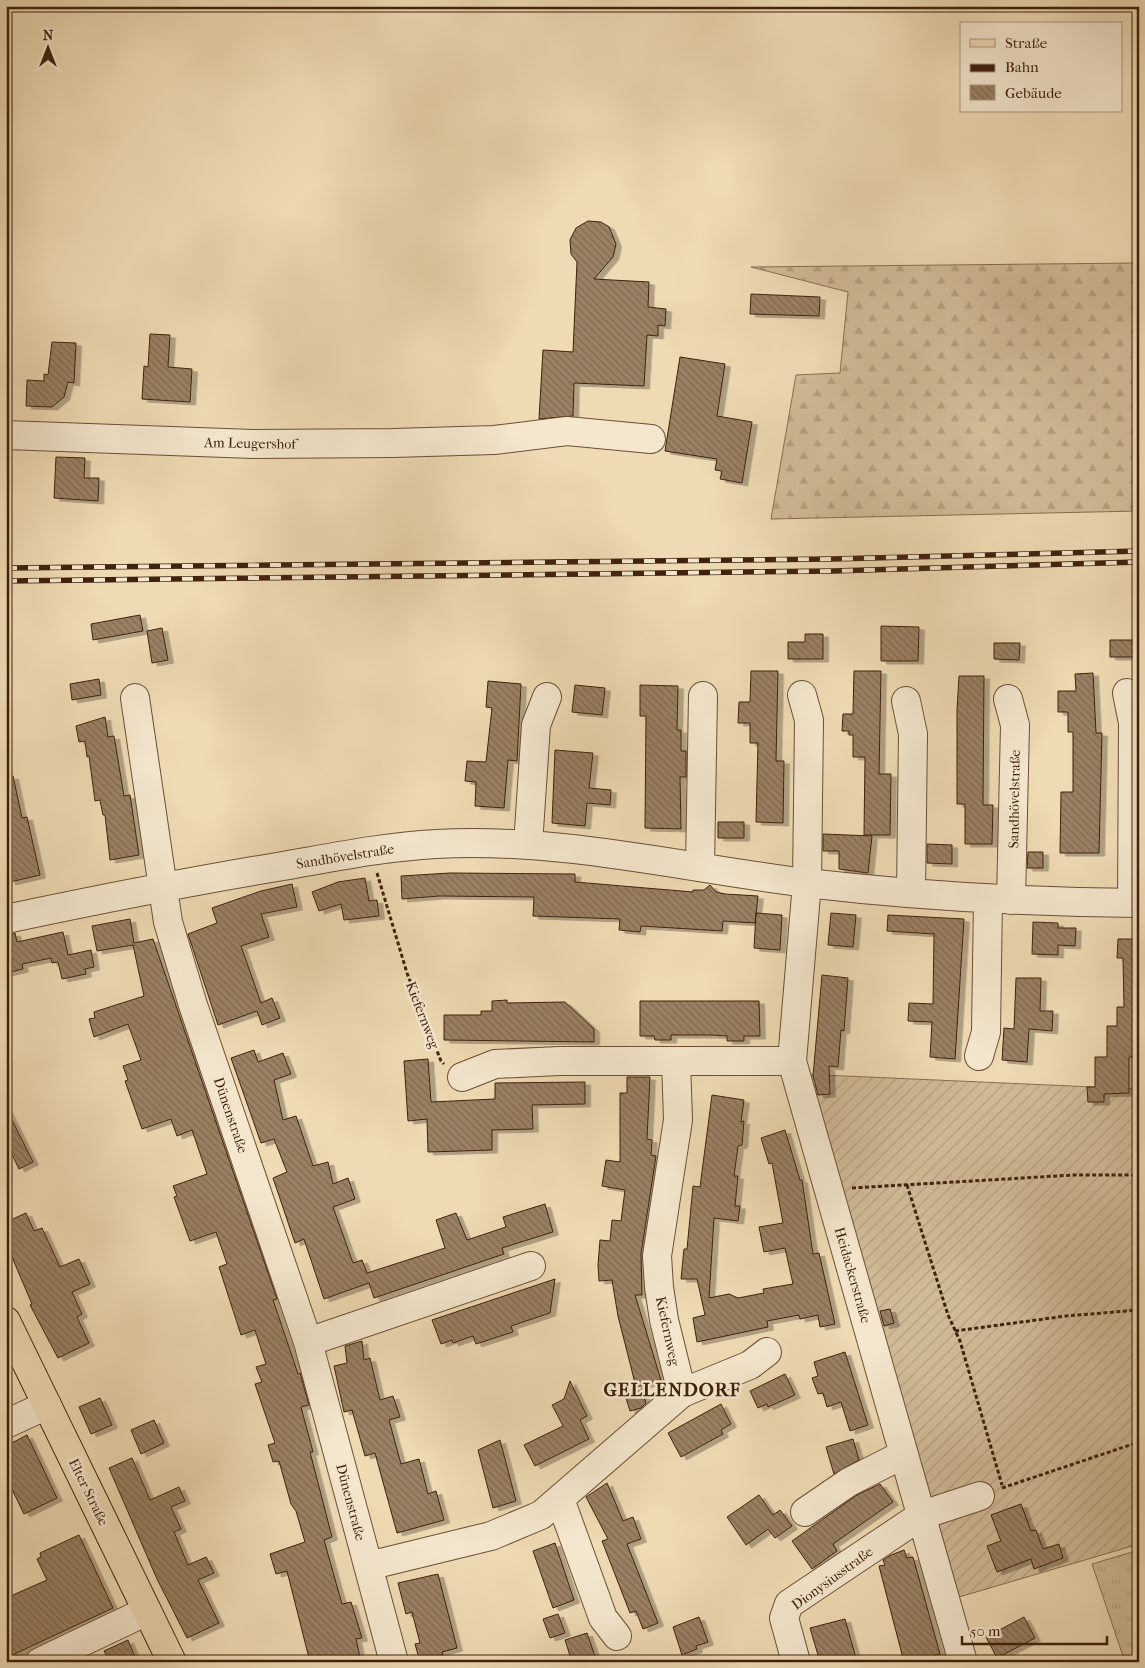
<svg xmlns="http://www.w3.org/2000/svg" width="1145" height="1668" viewBox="0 0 1145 1668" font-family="'IM FELL French Canon',serif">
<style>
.grass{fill:url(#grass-tufts);stroke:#886e52}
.forest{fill:url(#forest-firs);stroke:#886e52}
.garden{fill:url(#garden-furrows);stroke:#886e52}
.building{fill:url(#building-back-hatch);stroke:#40210d;filter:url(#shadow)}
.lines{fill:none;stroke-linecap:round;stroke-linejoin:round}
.minor-casing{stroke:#6c4f36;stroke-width:30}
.major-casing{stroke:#40210d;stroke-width:30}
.path{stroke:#40210d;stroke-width:3;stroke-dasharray:4 2.5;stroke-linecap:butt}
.minor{stroke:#f4e7ce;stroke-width:28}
.major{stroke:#eedab3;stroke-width:28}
.rail-casing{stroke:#40210d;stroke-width:5.5}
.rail{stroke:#f4e7ce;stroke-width:4;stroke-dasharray:11;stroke-linecap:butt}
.labels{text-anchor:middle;stroke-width:5;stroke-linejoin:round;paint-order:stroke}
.street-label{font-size:14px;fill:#40210d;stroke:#f4e7ce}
.district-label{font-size:19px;font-weight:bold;letter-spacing:1px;fill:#40210d;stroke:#f4e7ce}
</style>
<defs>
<pattern id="grass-tufts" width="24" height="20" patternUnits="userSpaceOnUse" patternTransform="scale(1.25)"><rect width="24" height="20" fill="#d0bb97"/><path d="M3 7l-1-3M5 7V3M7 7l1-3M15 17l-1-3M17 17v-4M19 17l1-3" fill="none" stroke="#b4a081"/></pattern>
<pattern id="forest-firs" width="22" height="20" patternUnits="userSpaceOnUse" patternTransform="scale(1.25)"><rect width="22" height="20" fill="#d0bb97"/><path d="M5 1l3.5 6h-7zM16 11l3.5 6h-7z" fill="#b4a081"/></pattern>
<pattern id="garden-furrows" width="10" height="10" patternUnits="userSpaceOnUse" patternTransform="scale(1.25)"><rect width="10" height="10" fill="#d0bb97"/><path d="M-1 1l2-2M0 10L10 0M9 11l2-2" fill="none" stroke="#b4a081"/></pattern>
<pattern id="building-back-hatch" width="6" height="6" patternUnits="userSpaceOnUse" patternTransform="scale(1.25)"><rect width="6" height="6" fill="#9a8163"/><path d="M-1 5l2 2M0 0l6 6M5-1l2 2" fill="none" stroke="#7f6950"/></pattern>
<filter id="shadow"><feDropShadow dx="5.5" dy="3" stdDeviation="0" flood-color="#0004"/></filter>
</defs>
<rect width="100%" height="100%" fill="#eedab3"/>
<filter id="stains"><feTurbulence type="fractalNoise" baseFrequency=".004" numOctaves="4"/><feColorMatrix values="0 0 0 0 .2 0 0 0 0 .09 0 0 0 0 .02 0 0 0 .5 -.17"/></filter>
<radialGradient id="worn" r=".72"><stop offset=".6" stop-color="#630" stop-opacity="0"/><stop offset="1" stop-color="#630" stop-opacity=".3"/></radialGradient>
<path class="grass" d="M 1139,1550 L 1139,1662 L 1125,1662 L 1092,1564 Z"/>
<path class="forest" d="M 1139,263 L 1139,511 L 771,519 L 796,375 L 840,373 L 848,292 L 751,267 Z"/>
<path class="garden" d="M 800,1074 L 1139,1089 L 1139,1544 L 949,1600 Z"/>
<path class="building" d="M 588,221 L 601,222 L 609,227 L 616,244 L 613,257 L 594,279 L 649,282 L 648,307 L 666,309 L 665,326 L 658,325 L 658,336 L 647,335 L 644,386 L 574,383 L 573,416 L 539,419 L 543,350 L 573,352 L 577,262 L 571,254 L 570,240 L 576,228 Z
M 751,294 L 820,297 L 819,316 L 750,314 Z
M 150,334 L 170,335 L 168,367 L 192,369 L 190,402 L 142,399 L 144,366 L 148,367 Z
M 52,342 L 76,343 L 74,383 L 68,382 L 64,397 L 52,407 L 26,406 L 27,380 L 44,381 L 44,374 L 48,375 Z
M 680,357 L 725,364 L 717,416 L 752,422 L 742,483 L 720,479 L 722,471 L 715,470 L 717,459 L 665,451 Z
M 56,457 L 85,458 L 84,478 L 99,478 L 98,501 L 54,498 Z
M 140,615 L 143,631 L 93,640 L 91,624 Z
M 881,626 L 919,627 L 918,661 L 881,661 Z
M 162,628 L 168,660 L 152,663 L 147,631 Z
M 805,634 L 823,634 L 823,659 L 788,659 L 788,642 L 805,642 Z
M 1110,640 L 1139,640 L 1139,657 L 1110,657 Z
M 994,643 L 1020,643 L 1019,660 L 994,659 Z
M 751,671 L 778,671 L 776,761 L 784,761 L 783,823 L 756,822 L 758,743 L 750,743 L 750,723 L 738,723 L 739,702 L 750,702 Z
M 854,671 L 881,671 L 879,774 L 891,774 L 890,835 L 864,835 L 865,757 L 853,757 L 853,735 L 849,735 L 849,731 L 842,731 L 843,714 L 853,714 Z
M 1093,673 L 1096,733 L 1102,733 L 1099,853 L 1060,853 L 1061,792 L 1073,792 L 1073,732 L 1068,732 L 1068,712 L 1058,712 L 1058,691 L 1076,691 L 1075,674 Z
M 959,676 L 984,676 L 983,805 L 993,805 L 992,844 L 965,844 L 965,804 L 957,804 L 957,710 Z
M 99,679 L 101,695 L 72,700 L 70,684 Z
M 488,681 L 521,684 L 517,761 L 508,760 L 504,808 L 475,806 L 476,782 L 465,781 L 467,761 L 486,762 L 492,708 L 486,707 Z
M 575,685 L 605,688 L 602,715 L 572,712 Z
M 640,685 L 678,686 L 677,730 L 681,730 L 681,751 L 686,751 L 686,777 L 680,777 L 681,829 L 645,828 L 646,716 L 640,716 Z
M 105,717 L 108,737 L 114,736 L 124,796 L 130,795 L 139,855 L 110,860 L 105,815 L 103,815 L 100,800 L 95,801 L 89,756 L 87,757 L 85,741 L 79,742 L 76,726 Z
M 555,750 L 593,753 L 589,788 L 611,790 L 610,805 L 587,803 L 585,826 L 552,823 Z
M 13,776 L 22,818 L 27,817 L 40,875 L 10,882 L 6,864 L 6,777 Z
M 718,822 L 744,822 L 744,838 L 718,838 Z
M 823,834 L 872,836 L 868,873 L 839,869 L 839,851 L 823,851 Z
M 927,844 L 952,845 L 952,864 L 927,863 Z
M 1028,852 L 1043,852 L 1043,868 L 1027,868 Z
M 450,873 L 575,874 L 575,882 L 693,892 L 693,890 L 704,890 L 710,885 L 716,892 L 725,894 L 758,896 L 755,923 L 723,921 L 722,931 L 641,926 L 640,932 L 619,930 L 620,919 L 533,916 L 534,897 L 439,896 L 402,899 L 401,876 Z
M 365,878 L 369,901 L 377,900 L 379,916 L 344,920 L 341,904 L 319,911 L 312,892 L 338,882 Z
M 292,884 L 297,907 L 261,914 L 269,937 L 241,946 L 261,1003 L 272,998 L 280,1018 L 262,1025 L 257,1011 L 218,1025 L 188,934 L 217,923 L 212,908 L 261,891 Z
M 756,913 L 782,915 L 780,950 L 754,948 Z
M 831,913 L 856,915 L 853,947 L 828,945 Z
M 888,915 L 964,919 L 955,1059 L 930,1057 L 932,1022 L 908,1021 L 909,1003 L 933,1004 L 934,934 L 887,931 Z
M 130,919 L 134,943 L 153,939 L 277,1299 L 273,1300 L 298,1374 L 300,1373 L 309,1405 L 301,1407 L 313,1452 L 310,1452 L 332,1537 L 324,1540 L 342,1604 L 351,1602 L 362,1638 L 356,1639 L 361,1662 L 310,1662 L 287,1571 L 276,1574 L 270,1554 L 305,1542 L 296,1511 L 291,1504 L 279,1461 L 273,1462 L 268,1445 L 275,1443 L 255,1384 L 262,1382 L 256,1367 L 266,1364 L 255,1330 L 241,1335 L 219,1267 L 227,1264 L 216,1232 L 190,1241 L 174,1197 L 177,1196 L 173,1186 L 207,1174 L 192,1130 L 177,1136 L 171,1119 L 142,1129 L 125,1081 L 128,1080 L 123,1066 L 141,1060 L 128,1024 L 94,1037 L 89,1019 L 95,1018 L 94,1012 L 144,996 L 133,945 L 97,951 L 92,926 Z
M 1033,922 L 1058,923 L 1058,928 L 1076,928 L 1075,946 L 1058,945 L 1058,955 L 1032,954 Z
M 63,932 L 68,955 L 91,950 L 94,967 L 85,969 L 86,974 L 62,979 L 58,962 L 52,963 L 51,958 L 22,964 L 23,969 L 6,973 L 6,934 L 15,933 L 17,942 Z
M 1118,939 L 1139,939 L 1139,1057 L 1129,1057 L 1129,1093 L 1104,1094 L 1104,1102 L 1088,1102 L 1087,1087 L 1095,1087 L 1095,1057 L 1107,1057 L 1107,1026 L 1117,1026 L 1117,1007 L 1124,1007 L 1123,958 L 1117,958 Z
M 822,975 L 848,978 L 844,1031 L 841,1030 L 838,1067 L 829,1066 L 830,1094 L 818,1095 L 813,1076 Z
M 1016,978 L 1041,978 L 1040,1011 L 1053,1011 L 1052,1031 L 1029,1029 L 1027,1062 L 1002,1060 L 1004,1028 L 1014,1029 Z
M 507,1000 L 507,1003 L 565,1002 L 594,1029 L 594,1042 L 444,1040 L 444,1015 L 481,1015 L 481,1011 L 492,1011 L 492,1001 Z
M 640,1001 L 759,1001 L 760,1036 L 744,1036 L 744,1041 L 727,1041 L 727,1036 L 712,1035 L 671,1035 L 671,1040 L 655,1040 L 654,1036 L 640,1036 Z
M 254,1050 L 258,1062 L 283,1053 L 291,1074 L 274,1080 L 283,1120 L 296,1116 L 313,1166 L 328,1162 L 333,1184 L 348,1178 L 355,1199 L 333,1207 L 353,1263 L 362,1260 L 367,1273 L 445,1248 L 436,1220 L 456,1213 L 467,1240 L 506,1227 L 503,1217 L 545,1204 L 553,1232 L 502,1248 L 504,1254 L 374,1298 L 369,1283 L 324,1299 L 304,1239 L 295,1243 L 273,1178 L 287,1172 L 274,1139 L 261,1143 L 231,1058 Z
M 428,1059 L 431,1102 L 495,1099 L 495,1083 L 585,1082 L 585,1104 L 532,1105 L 533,1129 L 492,1130 L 492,1150 L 428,1152 L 427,1119 L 408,1121 L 404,1061 Z
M 627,1077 L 650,1077 L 647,1139 L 652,1140 L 651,1155 L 656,1156 L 641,1254 L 642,1295 L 635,1295 L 661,1380 L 636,1387 L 618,1316 L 612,1280 L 599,1281 L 598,1265 L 600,1240 L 610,1241 L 612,1220 L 621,1221 L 625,1190 L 602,1186 L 606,1160 L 620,1162 L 620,1093 L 627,1093 Z
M 712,1095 L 744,1100 L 741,1122 L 744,1121 L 742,1145 L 738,1146 L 734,1176 L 738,1176 L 735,1206 L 740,1206 L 738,1221 L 714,1218 L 709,1298 L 729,1294 L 738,1298 L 764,1293 L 763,1289 L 793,1284 L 785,1248 L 764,1252 L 759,1227 L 783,1223 L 772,1163 L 769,1164 L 761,1138 L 785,1130 L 800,1180 L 802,1180 L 813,1254 L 819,1253 L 835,1324 L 820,1327 L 818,1315 L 800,1319 L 799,1315 L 767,1321 L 768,1327 L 697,1342 L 693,1318 L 705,1315 L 697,1279 L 681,1279 L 684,1249 L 687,1249 L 693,1186 L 700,1187 Z
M 6,1108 L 33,1162 L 19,1169 L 6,1142 Z
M 26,1213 L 34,1231 L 42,1228 L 60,1267 L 79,1259 L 90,1284 L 72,1292 L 82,1314 L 77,1317 L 89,1343 L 58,1358 L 30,1305 L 32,1304 L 6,1243 L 6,1222 Z
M 555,1279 L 550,1313 L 511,1326 L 513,1332 L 476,1344 L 473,1336 L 453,1343 L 452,1340 L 441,1344 L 432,1320 Z
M 890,1309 L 894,1323 L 884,1326 L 880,1311 Z
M 362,1341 L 364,1360 L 370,1358 L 380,1400 L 393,1396 L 400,1417 L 389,1420 L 401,1464 L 419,1459 L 428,1494 L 436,1491 L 444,1520 L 397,1533 L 375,1453 L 365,1456 L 352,1410 L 344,1412 L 334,1366 L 347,1363 L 345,1346 Z
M 845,1352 L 868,1425 L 850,1431 L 841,1402 L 827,1407 L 823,1393 L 818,1394 L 812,1378 L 818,1376 L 814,1362 Z
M 785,1374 L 795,1395 L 768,1407 L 767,1404 L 758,1408 L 750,1391 Z
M 570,1381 L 587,1416 L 580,1420 L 589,1439 L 535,1466 L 524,1445 L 563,1426 L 552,1405 L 564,1399 Z
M 642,1390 L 646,1403 L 641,1408 L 630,1411 L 625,1395 Z
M 100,1398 L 112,1425 L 91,1434 L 79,1407 Z
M 721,1404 L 731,1424 L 721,1430 L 723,1434 L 681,1457 L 668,1433 Z
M 154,1420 L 164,1443 L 141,1454 L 131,1430 Z
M 27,1435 L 57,1498 L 24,1514 L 6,1477 L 6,1446 Z
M 853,1439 L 859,1460 L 834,1474 L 826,1447 Z
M 500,1440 L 516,1501 L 493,1508 L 478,1450 Z
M 132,1458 L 150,1500 L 179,1487 L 185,1501 L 171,1507 L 181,1529 L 174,1532 L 188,1565 L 206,1557 L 214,1573 L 198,1580 L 219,1623 L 187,1638 L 157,1579 L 109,1468 Z
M 607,1483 L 623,1521 L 633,1517 L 641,1539 L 627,1544 L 658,1623 L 643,1629 L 636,1611 L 630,1613 L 602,1541 L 608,1539 L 586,1497 Z
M 880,1484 L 893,1502 L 833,1544 L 837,1551 L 812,1569 L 792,1541 L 857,1495 Z
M 759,1495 L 773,1515 L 780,1510 L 792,1526 L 775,1538 L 768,1529 L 746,1545 L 727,1517 Z
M 1021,1504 L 1031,1531 L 1036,1530 L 1043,1549 L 1059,1544 L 1063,1558 L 1034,1569 L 1031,1559 L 997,1572 L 987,1546 L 1001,1541 L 991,1515 Z
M 79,1535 L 113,1608 L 6,1658 L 6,1598 L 47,1580 L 37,1559 L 41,1557 L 40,1553 Z
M 555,1543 L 574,1600 L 553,1608 L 533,1551 Z
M 904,1550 L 907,1558 L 913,1557 L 940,1654 L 913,1662 L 904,1662 L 879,1566 L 885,1565 L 883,1560 L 891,1555 Z
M 438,1574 L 457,1648 L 442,1652 L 444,1662 L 420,1662 L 415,1644 L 420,1643 L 412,1612 L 406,1614 L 398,1583 Z
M 558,1614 L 565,1633 L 550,1638 L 543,1619 Z
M 699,1617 L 708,1642 L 696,1646 L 697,1649 L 682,1655 L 673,1627 Z
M 1024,1617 L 1035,1638 L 997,1658 L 986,1637 Z
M 845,1619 L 857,1662 L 820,1662 L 810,1628 Z
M 587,1633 L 597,1662 L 572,1662 L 565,1640 Z
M 128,1640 L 137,1662 L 110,1662 L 104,1651 Z"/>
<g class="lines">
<defs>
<path id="minor" d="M 6,435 L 253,444 L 393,443 L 494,440 L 567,431 L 651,439
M 1127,693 L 1133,723 L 1132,903
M 802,695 L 809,720 L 807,883 L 792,1061 L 963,1662
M 135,698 L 168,922 L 193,1005 L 308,1342 L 394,1662
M 1008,699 L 1015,725 L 1011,900
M 906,701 L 913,734 L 911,893
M 528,845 L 536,725 L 547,697
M 700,867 L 703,696
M 6,919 C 96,900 186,882 277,867 C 330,858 382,847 436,844 C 560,837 684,868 807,883 C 917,896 1028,902 1139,903
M 979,1056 L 986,1032 L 988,900
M 462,1077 L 495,1064 L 559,1061 L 676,1061
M 308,1342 L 531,1266
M 682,1393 L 750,1365 L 767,1352
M 6,1424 L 47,1405
M 560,1499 L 603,1618 L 617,1636
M 805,1512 L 849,1482 L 904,1454
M 368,1566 L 491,1536 L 541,1515 L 682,1393 L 664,1320 L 659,1287 L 657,1256 L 678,1120 L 676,1061 L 792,1061
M 40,1662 L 147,1611
M 796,1662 L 784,1618 L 789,1604 L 922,1515 L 980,1496"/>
<path id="major" d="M 6,1321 L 172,1662"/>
</defs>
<use href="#minor" class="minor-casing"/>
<use href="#major" class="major-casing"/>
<path class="path" d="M 377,873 L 407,973 L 441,1061 L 444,1064
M 907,1185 L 948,1315 L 960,1341 L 1002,1485
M 852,1188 L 1074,1175 L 1139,1175
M 955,1331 L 1066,1316 L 1139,1310
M 1002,1488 L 1139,1442"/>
<use href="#minor" class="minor"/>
<use href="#major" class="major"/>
<defs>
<path id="rail" d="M 6,568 L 832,559 L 1139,551
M 6,581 L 833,571 L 1139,562"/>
</defs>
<use href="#rail" class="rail-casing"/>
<use href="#rail" class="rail"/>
</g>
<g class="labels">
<g class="street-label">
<text transform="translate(250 443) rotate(1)" y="5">Am Leugershof</text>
<text transform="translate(1014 799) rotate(-89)" y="5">Sandhövelstraße</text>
<text transform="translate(345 856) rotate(-9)" y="5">Sandhövelstraße</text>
<text transform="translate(423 1015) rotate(69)" y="5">Kiefernweg</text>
<text transform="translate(231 1115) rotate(71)" y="5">Dünenstraße</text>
<text transform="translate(853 1275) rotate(74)" y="5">Heidackerstraße</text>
<text transform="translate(668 1331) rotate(78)" y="5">Kiefernweg</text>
<text transform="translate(89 1492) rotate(64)" y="5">Elter Straße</text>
<text transform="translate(351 1502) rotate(75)" y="5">Dünenstraße</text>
<text transform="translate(832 1578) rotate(-36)" y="5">Dionysiusstraße</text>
</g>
<g class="district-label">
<text x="672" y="1396">GELLENDORF</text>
</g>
</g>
<rect width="1145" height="1668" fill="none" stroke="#eedab3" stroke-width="25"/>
<rect x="8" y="8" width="1130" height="1653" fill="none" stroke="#40210d" stroke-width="2.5"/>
<rect x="12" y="12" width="1120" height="1643" fill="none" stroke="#40210d"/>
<rect x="960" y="22" width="162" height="90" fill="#f4e7ce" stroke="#ac9881"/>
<rect x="970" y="39" width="25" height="8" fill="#eedab3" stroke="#ac9881"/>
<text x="1005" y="48" font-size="15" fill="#40210d">Straße</text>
<rect x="970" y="64" width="25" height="8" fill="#40210d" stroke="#ac9881"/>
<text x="1005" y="72" font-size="15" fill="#40210d">Bahn</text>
<rect x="970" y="85" width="25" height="15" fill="url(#building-back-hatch)" stroke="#ac9881"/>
<text x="1005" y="98" font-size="15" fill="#40210d">Gebäude</text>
<g transform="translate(48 48)" stroke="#f4e7ce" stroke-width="4" paint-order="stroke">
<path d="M0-4L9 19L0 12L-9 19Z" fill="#40210d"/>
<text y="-8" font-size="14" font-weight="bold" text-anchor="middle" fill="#40210d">N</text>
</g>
<path d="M962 1636v8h145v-8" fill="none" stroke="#40210d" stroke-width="2.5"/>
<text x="970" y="1636" font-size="15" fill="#40210d" stroke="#f4e7ce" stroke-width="4" paint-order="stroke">50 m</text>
<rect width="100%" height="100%" filter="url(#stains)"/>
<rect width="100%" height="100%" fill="url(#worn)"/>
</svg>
